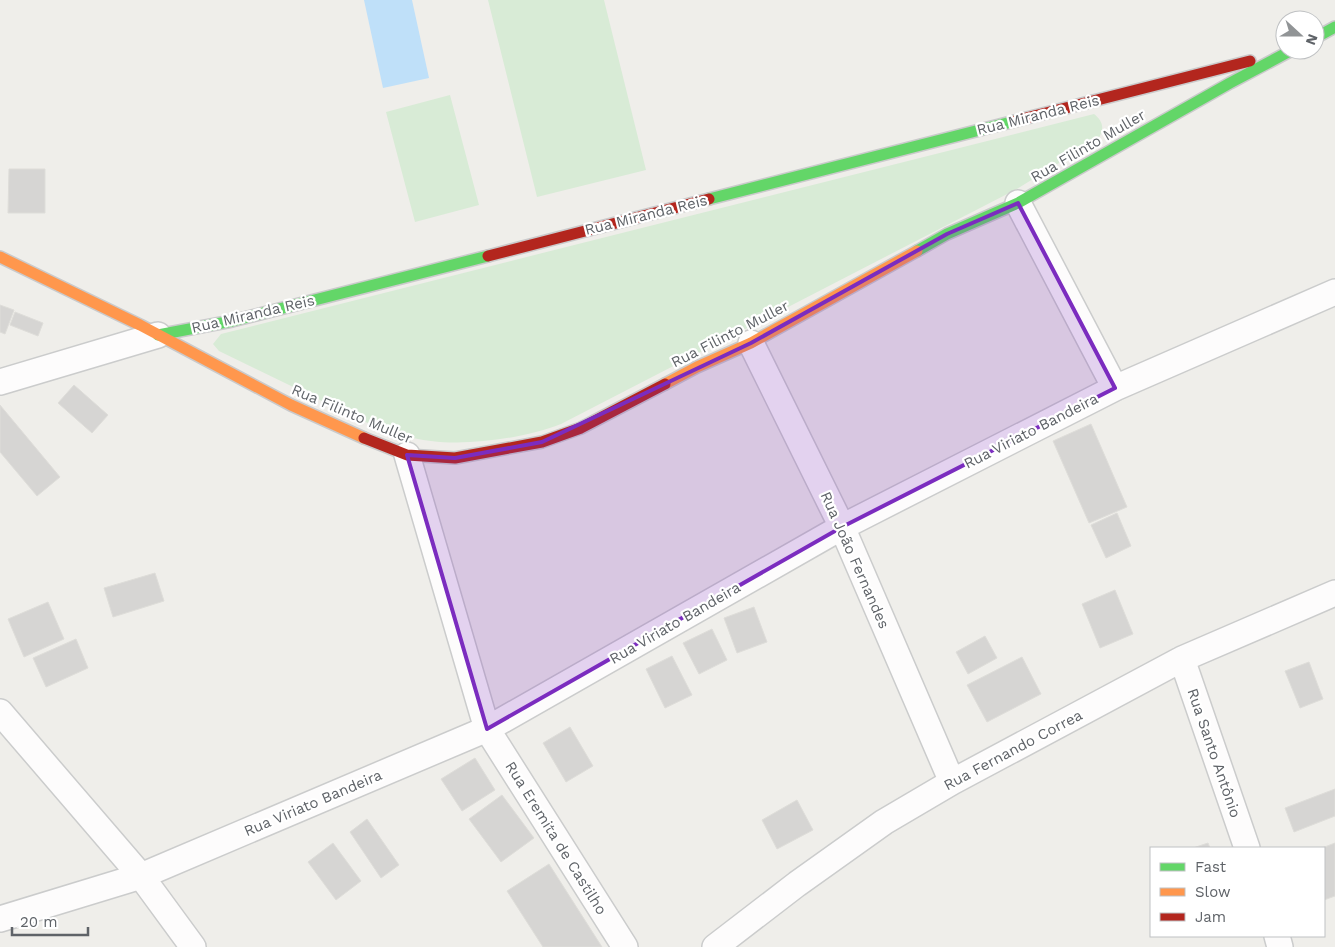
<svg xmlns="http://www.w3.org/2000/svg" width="1335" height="947" viewBox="0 0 1335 947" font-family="'Work Sans',sans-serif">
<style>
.green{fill:#d8ebd6}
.water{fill:#bfe0f9}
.building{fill:#d6d5d3;stroke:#deddd9}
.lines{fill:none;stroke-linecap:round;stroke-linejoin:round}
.street-casing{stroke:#cbcccc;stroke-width:28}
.fast-casing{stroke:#cacacb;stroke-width:14}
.slow-casing{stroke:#cacacb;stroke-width:14}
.jam-casing{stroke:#cacacb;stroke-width:14}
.street{stroke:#fdfcfc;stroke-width:25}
.fast{stroke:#63d668;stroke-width:11}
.slow{stroke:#ff974d;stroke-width:11}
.jam{stroke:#b3261e;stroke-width:11}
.marked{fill:#7b2cbf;fill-opacity:0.2;stroke:#7b2cbf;stroke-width:4;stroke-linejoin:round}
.labels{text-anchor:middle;stroke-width:4.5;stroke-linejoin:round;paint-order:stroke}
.street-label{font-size:15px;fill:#5f6368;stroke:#fff}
</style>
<rect width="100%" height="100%" fill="#efeeea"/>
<path class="green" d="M 488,0 L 604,0 L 646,170 L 537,197 Z
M 450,95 L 479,205 L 415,222 L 386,112 Z
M 1094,114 C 1103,121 1105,129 1098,139 L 1015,190 L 561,424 C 524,438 471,446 431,441 C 390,436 354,417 318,399 C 285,383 252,367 219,351 L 213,344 L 221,334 Z"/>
<path class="water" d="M 364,0 L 412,0 L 429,78 L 383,88 Z"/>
<path class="building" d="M 9,169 L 45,169 L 45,213 L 8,213 Z
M 0,305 L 14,310 L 5,334 L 0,332 Z
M 15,312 L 43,323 L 38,336 L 10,325 Z
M 74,385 L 108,415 L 92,433 L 58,403 Z
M 0,405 L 60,477 L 37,496 L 0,452 Z
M 1091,424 L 1127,507 L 1089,523 L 1053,441 Z
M 1117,513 L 1131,546 L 1106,558 L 1091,525 Z
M 155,573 L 164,601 L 113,617 L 104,588 Z
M 1115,590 L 1133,634 L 1100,648 L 1082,604 Z
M 48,602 L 64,639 L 24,657 L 8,619 Z
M 754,607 L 767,642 L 737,653 L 724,618 Z
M 712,629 L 727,660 L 699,674 L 683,643 Z
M 985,636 L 997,658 L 968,674 L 956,652 Z
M 76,639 L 88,668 L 46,687 L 33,658 Z
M 672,656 L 692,695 L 665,708 L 646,669 Z
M 1022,657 L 1041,694 L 987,722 L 967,685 Z
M 1309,662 L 1323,699 L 1300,708 L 1285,671 Z
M 570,727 L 593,766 L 566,782 L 543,743 Z
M 475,758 L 495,790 L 462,811 L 441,779 Z
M 1335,789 L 1335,816 L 1294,832 L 1285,808 Z
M 502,795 L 534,838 L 501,862 L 469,819 Z
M 797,800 L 813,830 L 777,849 L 762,820 Z
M 367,819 L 399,865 L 381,878 L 350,832 Z
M 333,843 L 361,881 L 336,900 L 308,862 Z
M 1208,843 L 1210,848 L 1193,848 Z
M 1335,843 L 1335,896 L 1324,900 L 1324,848 L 1322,848 Z
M 549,864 L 602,947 L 543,947 L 507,891 Z"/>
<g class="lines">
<defs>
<path id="street" d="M 1018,203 L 1115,388
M 751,343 L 842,527 L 952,782
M 0,382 L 158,335
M 407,455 L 487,729 L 625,947
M 1182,659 L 1247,848
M 0,712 L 141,876 L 193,947
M 0,919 L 141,876 L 487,729 L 842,527 L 1115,388 L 1335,292
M 1277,936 L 1280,947
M 715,947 L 797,884 L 884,822 L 952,782 L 1182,659 L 1335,593"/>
<path id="fast" d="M 1315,38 L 1335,27
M 709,199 L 1015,121
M 917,251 L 947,234 L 1018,203 L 1230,83 L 1292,50
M 158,335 L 232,321 L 488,256"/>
<path id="slow" d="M 0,257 L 140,325 L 291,405 L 364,438
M 665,384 L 697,367 L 751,343 L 917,251"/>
<path id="jam" d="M 1015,121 L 1250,61
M 488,256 L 709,199
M 364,438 L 407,455 L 455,458 L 542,442 L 581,428 L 665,384"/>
</defs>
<use href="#street" class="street-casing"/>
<use href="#fast" class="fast-casing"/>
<use href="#slow" class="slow-casing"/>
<use href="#jam" class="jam-casing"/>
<use href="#street" class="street"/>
<use href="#fast" class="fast"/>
<use href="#slow" class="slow"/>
<use href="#jam" class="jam"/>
</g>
<path class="marked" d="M 1018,203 L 1115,388 L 842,527 L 487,729 L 407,455 L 455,458 L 542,442 L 751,343 L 947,234 Z"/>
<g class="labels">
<g class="street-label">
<text transform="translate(1038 115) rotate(-14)" y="5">Rua Miranda Reis</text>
<text transform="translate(1088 146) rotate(-30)" y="5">Rua Filinto Muller</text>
<text transform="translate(646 215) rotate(-14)" y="5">Rua Miranda Reis</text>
<text transform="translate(253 314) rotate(-13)" y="5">Rua Miranda Reis</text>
<text transform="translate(730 334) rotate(-27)" y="5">Rua Filinto Muller</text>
<text transform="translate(352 414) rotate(23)" y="5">Rua Filinto Muller</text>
<text transform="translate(1031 431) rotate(-27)" y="5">Rua Viriato Bandeira</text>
<text transform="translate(855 560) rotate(66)" y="5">Rua João Fernandes</text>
<text transform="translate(675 623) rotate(-30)" y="5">Rua Viriato Bandeira</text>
<text transform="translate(1013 750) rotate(-28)" y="5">Rua Fernando Correa</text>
<text transform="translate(1214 753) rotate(71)" y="5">Rua Santo Antônio</text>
<text transform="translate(313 803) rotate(-23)" y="5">Rua Viriato Bandeira</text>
<text transform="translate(556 838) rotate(58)" y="5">Rua Eremita de Castilho</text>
</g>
</g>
<rect x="1150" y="847" width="175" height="90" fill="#ffffff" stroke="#bfc1c3"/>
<rect x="1160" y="863" width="25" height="8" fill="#63d668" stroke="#bfc1c3"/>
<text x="1195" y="872" font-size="15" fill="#5f6368">Fast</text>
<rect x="1160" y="888" width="25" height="8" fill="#ff974d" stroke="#bfc1c3"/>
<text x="1195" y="897" font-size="15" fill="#5f6368">Slow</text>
<rect x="1160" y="913" width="25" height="8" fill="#b3261e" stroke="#bfc1c3"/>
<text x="1195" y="922" font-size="15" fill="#5f6368">Jam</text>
<g transform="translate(1300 35) rotate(111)"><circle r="24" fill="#ffffff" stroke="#bfc1c3"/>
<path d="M0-4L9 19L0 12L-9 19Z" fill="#919496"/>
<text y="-8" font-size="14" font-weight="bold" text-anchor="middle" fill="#5f6368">N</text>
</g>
<path d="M12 927v8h76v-8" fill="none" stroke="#5f6368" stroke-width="2.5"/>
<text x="20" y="927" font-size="15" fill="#5f6368" stroke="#ffffff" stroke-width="4" paint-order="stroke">20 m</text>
</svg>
